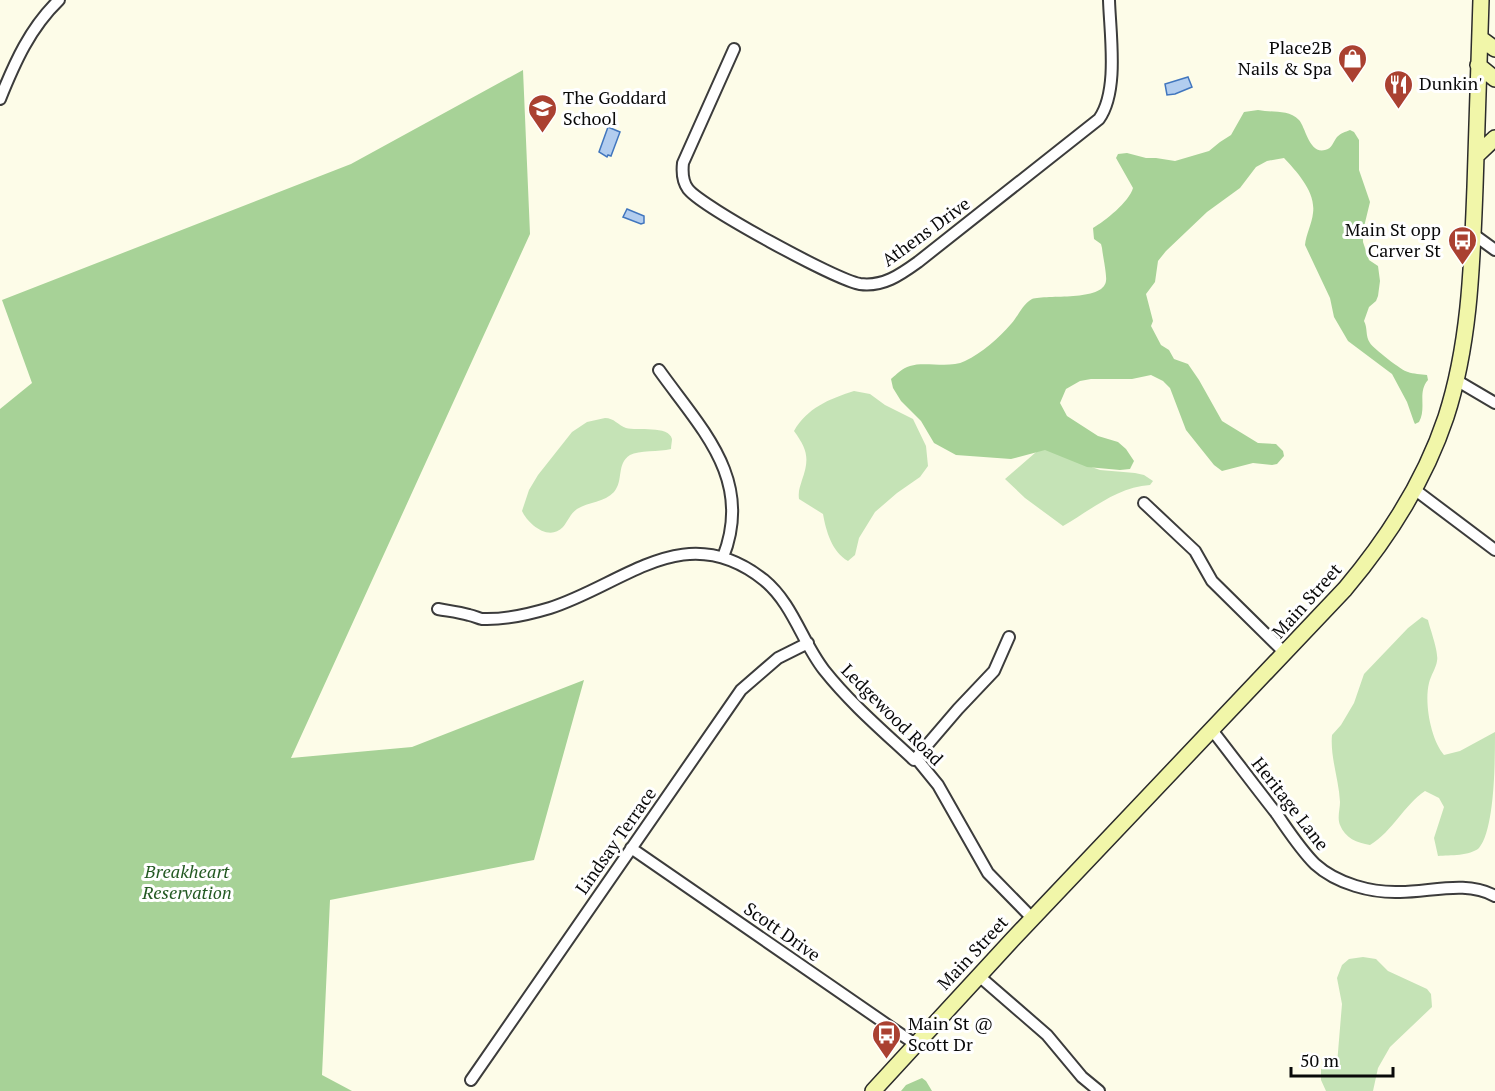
<svg xmlns="http://www.w3.org/2000/svg" width="1495" height="1091" viewBox="0 0 1495 1091" font-family="'PT Serif',serif">
<style>
.green{fill:#c5e3b6}
.forest{fill:#a7d297}
.water{fill:#b2cdef;stroke:#4176be;stroke-width:1.5}
.lines{fill:none;stroke-linecap:round;stroke-linejoin:round}
.street-casing{stroke:#3c3c3c;stroke-width:14}
.secondary-casing{stroke:#2b2b2b;stroke-width:18}
.street{stroke:#fff;stroke-width:10}
.secondary{stroke:#f1f6a9;stroke-width:15}
.labels{text-anchor:middle;stroke-width:6;stroke-linejoin:round;paint-order:stroke}
.poi-label{font-size:18px;fill:#090909;stroke:#fff;text-anchor:start}
.street-label{font-size:18px;fill:#090909;stroke:#fff}
.park-label{font-size:18px;font-style:italic;fill:#235922;stroke:#fff}
</style>
<rect width="100%" height="100%" fill="#fdfce8"/>
<path class="green" d="M 854,391 L 870,394 L 885,405 L 913,419 L 926,446 L 928,466 L 920,477 L 897,493 L 875,512 L 859,538 L 855,555 L 848,561 C 832,552 826,531 823,514 L 799,499 C 798,491 800,487 802,480 C 810,458 807,449 794,431 C 807,408 829,399 854,391 Z
M 605,418 C 614,418 618,425 626,428 C 637,431 669,425 672,439 C 672,442 671,445 671,449 C 659,452 639,450 630,455 C 616,464 624,480 614,492 C 605,502 588,502 577,509 C 570,514 568,521 563,527 C 549,542 528,524 522,511 L 529,490 L 538,475 L 572,432 L 587,422 Z
M 1043,446 L 1077,462 L 1100,470 L 1135,473 L 1144,475 L 1153,481 L 1150,485 C 1117,487 1091,510 1063,526 L 1025,498 L 1005,479 Z
M 1422,617 L 1428,620 C 1430,629 1439,652 1437,661 C 1436,668 1431,675 1429,683 C 1424,703 1431,740 1444,755 L 1460,751 L 1495,732 C 1495,760 1495,829 1479,848 C 1470,856 1450,855 1438,856 L 1434,838 L 1444,807 L 1439,798 L 1425,791 C 1404,805 1393,831 1370,845 C 1357,843 1345,838 1340,825 C 1337,818 1340,809 1340,802 C 1339,780 1330,757 1332,735 L 1341,725 L 1354,703 L 1364,674 L 1408,628 Z
M 1363,957 L 1376,959 L 1388,971 L 1427,989 L 1431,994 L 1432,1007 L 1390,1047 L 1378,1068 L 1373,1091 L 1326,1091 L 1321,1080 L 1321,1069 L 1337,1064 L 1342,1004 L 1337,978 L 1342,965 L 1349,959 Z"/>
<path class="forest" d="M 523,70 L 530,234 L 291,758 L 412,747 L 584,680 L 534,860 L 330,900 L 322,1075 L 352,1091 L 0,1091 L 0,409 L 32,383 L 2,300 L 351,164 Z
M 1258,110 C 1272,113 1288,109 1299,120 C 1306,128 1309,154 1325,150 C 1332,149 1333,142 1337,137 C 1341,133 1345,132 1350,130 L 1354,132 L 1359,140 L 1359,170 L 1370,202 L 1363,231 L 1363,242 L 1369,260 L 1378,266 L 1380,281 L 1378,296 L 1376,301 L 1369,307 L 1364,321 C 1368,328 1365,336 1370,343 C 1373,348 1402,371 1408,372 C 1413,374 1421,374 1427,375 L 1428,380 C 1417,392 1427,408 1419,422 L 1415,424 L 1414,422 L 1407,402 L 1392,374 L 1348,341 L 1334,317 L 1330,298 L 1305,245 C 1306,234 1312,224 1313,213 C 1316,192 1297,172 1284,158 L 1267,161 L 1256,167 L 1240,188 L 1207,212 L 1166,251 L 1158,261 L 1155,282 L 1146,294 L 1153,321 L 1151,326 L 1161,345 L 1169,350 L 1174,359 L 1188,364 L 1199,380 L 1222,421 L 1258,443 L 1276,444 L 1283,451 L 1284,456 L 1277,464 L 1272,465 L 1253,463 L 1222,471 L 1214,465 L 1186,430 L 1170,388 L 1163,381 L 1151,375 L 1132,379 L 1091,379 L 1080,381 L 1066,389 L 1060,403 L 1067,416 L 1098,436 L 1118,442 L 1126,449 L 1134,461 L 1130,469 L 1120,470 L 1087,467 L 1045,450 L 1011,459 L 956,455 L 934,443 L 921,421 L 901,401 L 893,388 L 891,379 C 897,374 902,368 910,366 C 925,361 949,369 965,361 C 982,353 999,338 1011,324 C 1019,315 1022,305 1032,299 C 1047,294 1103,302 1106,281 C 1107,275 1103,257 1102,248 L 1101,244 L 1094,239 L 1093,228 C 1105,221 1129,202 1133,188 L 1116,158 L 1118,154 L 1127,153 L 1146,158 L 1156,158 L 1175,161 L 1209,151 L 1220,142 L 1231,135 L 1244,112 Z
M 922,1078 L 926,1081 L 932,1091 L 901,1091 L 906,1085 Z"/>
<path class="water" d="M 1188,77 L 1192,87 L 1175,94 L 1167,95 L 1165,84 Z
M 608,127 L 620,132 L 611,156 L 608,155 L 607,157 L 599,152 Z
M 627,209 L 644,216 L 644,223 L 641,224 L 623,217 Z"/>
<g class="lines">
<defs>
<path id="street" d="M 734,49 L 683,163 C 682,172 682,181 688,189 C 702,207 836,280 860,284 C 883,287 900,275 918,262 L 1099,119 C 1119,91 1110,34 1109,0
M 0,99 C 15,62 30,28 59,0
M 1473,234 L 1495,250
M 659,370 C 701,429 754,479 723,557
M 1456,380 L 1495,403
M 1414,489 L 1495,550
M 1144,503 L 1195,551 L 1212,581 L 1285,653
M 438,609 C 449,611 459,612 469,615 C 474,616 478,618 482,619 C 504,620 530,614 550,608 C 625,584 685,517 764,580 C 793,604 802,642 824,670 C 851,704 883,731 914,760 L 916,758 L 938,785 L 988,873 L 1032,918
M 1212,730 C 1233,757 1254,785 1276,813 C 1288,830 1300,849 1315,864 C 1337,884 1372,893 1400,892 C 1431,892 1466,880 1495,896
M 916,758 L 958,709 L 994,671 L 1009,637
M 631,848 L 915,1044
M 979,976 L 1047,1035 L 1082,1077 L 1099,1091
M 471,1080 L 741,690 L 778,658 L 808,643"/>
<path id="secondary" d="M 1480,38 L 1495,49
M 1478,65 L 1495,79
M 1476,156 L 1495,138
M 873,1091 L 1012,940 L 1345,589 C 1388,538 1425,480 1446,417 C 1470,343 1472,264 1475,187 C 1477,125 1479,62 1481,0"/>
</defs>
<use href="#street" class="street-casing"/>
<use href="#secondary" class="secondary-casing"/>
<use href="#street" class="street"/>
<use href="#secondary" class="secondary"/>
</g>
<defs>
<symbol id="shop-pin" viewBox="-11 -11 22 30"><path d="M0 17L-7.5 6A9.5 9.5 0 1 1 7.5 6Z" fill="#aa4131" stroke="#fff"/><path d="M-5-2.5h2.3a2.7 3.5 0 0 1 5.4 0H5L5.5 6h-11ZM-1.5-2.5h3a1.5 2.3 0 0 0-3 0Z" fill="#fff"/></symbol>
<symbol id="restaurant-pin" viewBox="-11 -11 22 30"><path d="M0 17L-7.5 6A9.5 9.5 0 1 1 7.5 6Z" fill="#aa4131" stroke="#fff"/><path d="M-5-6h1v4h1v-4h1v4h1v-4h1v5L-1.5 .5V6h-2V.5L-5-1ZM5-6V6H3V1.5H1.5Q1.5-4 5-6Z" fill="#fff"/></symbol>
<symbol id="school-pin" viewBox="-11 -11 22 30"><path d="M0 17L-7.5 6A9.5 9.5 0 1 1 7.5 6Z" fill="#aa4131" stroke="#fff"/><path d="M0-5L7-2L0 1L-7-2ZM-4 1L0 2.5L4 1V4Q0 6-4 4Z" fill="#fff"/></symbol>
<symbol id="bus-pin" viewBox="-11 -11 22 30"><path d="M0 17L-7.5 6A9.5 9.5 0 1 1 7.5 6Z" fill="#aa4131" stroke="#fff"/><path d="M-5-6H5V4H4V6H2V4H-2V6H-4V4H-5ZM-3.5-4V0h7V-4ZM-3.5 1.2v1.5H-2V1.2ZM2 1.2v1.5H3.5V1.2Z" fill="#fff"/></symbol>
</defs>
<g fill-rule="evenodd">
<use href="#shop-pin" x="1336" y="42" width="33" height="45"/>
<use href="#restaurant-pin" x="1382" y="68" width="33" height="45"/>
<use href="#school-pin" x="526" y="92" width="33" height="45"/>
<use href="#bus-pin" x="1446" y="224" width="33" height="45"/>
<use href="#bus-pin" x="870" y="1018" width="33" height="45"/>
</g>
<g class="labels">
<g class="poi-label">
<text x="1332" y="54" text-anchor="end">Place2B<tspan x="1332" dy="21">Nails &amp; Spa</tspan></text>
<text x="1419" y="90">Dunkin'</text>
<text x="563" y="104">The Goddard<tspan x="563" dy="21">School</tspan></text>
<text x="1441" y="236" text-anchor="end">Main St opp<tspan x="1441" dy="21">Carver St</tspan></text>
<text x="908" y="1030">Main St @<tspan x="908" dy="21">Scott Dr</tspan></text>
</g>
<g class="street-label">
<text transform="translate(926 232) rotate(-36)" y="6">Athens Drive</text>
<text transform="translate(1307 601) rotate(-48)" y="6">Main Street</text>
<text transform="translate(892 715) rotate(45)" y="6">Ledgewood Road</text>
<text transform="translate(1290 804) rotate(52)" y="6">Heritage Lane</text>
<text transform="translate(616 841) rotate(-55)" y="6">Lindsay Terrace</text>
<text transform="translate(782 932) rotate(35)" y="6">Scott Drive</text>
<text transform="translate(973 953) rotate(-47)" y="6">Main Street</text>
</g>
<g class="park-label">
<text x="187" y="878">Breakheart<tspan x="187" dy="21">Reservation</tspan></text>
</g>
</g>
<path d="M1291 1067v9h102v-9" fill="none" stroke="#090909" stroke-width="3"/>
<text x="1300" y="1067" font-size="18" fill="#090909" stroke="#ffffff" stroke-width="4.5" paint-order="stroke">50 m</text>
</svg>
